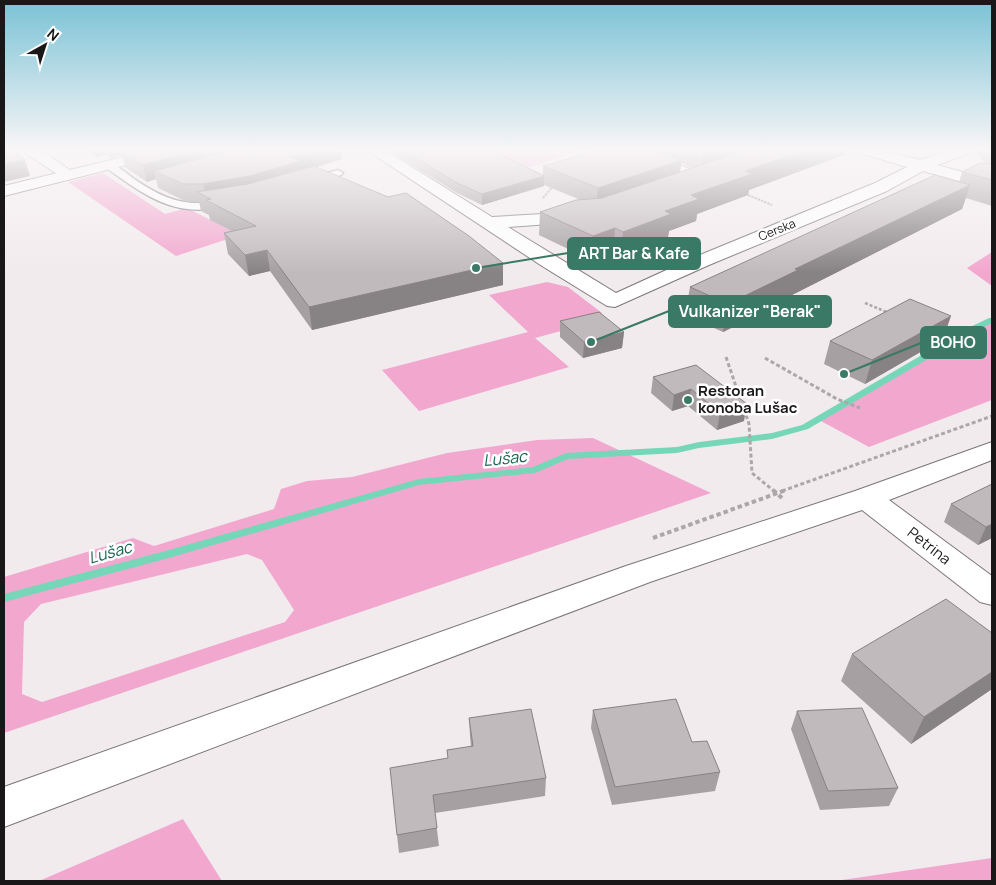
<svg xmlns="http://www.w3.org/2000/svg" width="996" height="885" viewBox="0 0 996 885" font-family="Manrope,sans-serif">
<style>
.green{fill:#f2a7ce;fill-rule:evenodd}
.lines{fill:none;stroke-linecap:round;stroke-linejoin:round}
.stream{fill:#76d7b8;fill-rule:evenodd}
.lane-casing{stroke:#7c7578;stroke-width:3}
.street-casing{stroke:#7c7578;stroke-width:2}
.secondary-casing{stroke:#7c7578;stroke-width:2}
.path-far3{stroke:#ada7aa;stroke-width:2;stroke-dasharray:2.5 1;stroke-linecap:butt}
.path-far2{stroke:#ada7aa;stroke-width:2.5;stroke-dasharray:3 2;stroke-linecap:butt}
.path-far1{stroke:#ada7aa;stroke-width:3;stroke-dasharray:4 2.5;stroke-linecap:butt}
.path{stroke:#ada7aa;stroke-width:4;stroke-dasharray:4.5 3;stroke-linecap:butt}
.lane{fill:#fff;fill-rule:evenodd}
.street{fill:#fff;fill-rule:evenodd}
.secondary{fill:#fff;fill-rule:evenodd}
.wall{fill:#a6a0a3;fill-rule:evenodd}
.shaded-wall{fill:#878284}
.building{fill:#c1babd;stroke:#878284}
.poi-dot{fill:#3a7966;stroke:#fff;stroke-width:2}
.labels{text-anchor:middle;stroke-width:5;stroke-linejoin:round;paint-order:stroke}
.far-street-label{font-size:12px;fill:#1a1719;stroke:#fff}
.poi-label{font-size:15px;font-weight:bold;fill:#1a1719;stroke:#fff;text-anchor:start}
.street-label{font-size:15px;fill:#1a1719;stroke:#fff}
.water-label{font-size:16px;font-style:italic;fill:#186450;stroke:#fff}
.leader{fill:none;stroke:#3a7966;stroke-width:2}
.callout-dot{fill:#3a7966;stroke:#fff;stroke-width:2}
.callout{fill:#3a7966;stroke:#3a7966;stroke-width:2}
.callout-label{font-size:16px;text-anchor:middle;font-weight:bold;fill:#fff}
</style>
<rect width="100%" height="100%" fill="#f2ebee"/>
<path class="green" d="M 471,149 L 579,149 L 583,150 L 523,169 Z
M 103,173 L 165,214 L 187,208 L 240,235 L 176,256 L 68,182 Z
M 992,252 L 992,286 L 967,268 Z
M 547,282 L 568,287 L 602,313 L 591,323 L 535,338 L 569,367 L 419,411 L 382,370 L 528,332 L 489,295 Z
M 992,320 L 992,400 L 869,447 L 819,420 L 971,330 Z
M 593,438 L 711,493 L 4,733 L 4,577 L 133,538 L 154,546 L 274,509 L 281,489 L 307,481 L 352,477 L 447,453 L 537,440 ZM 247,554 L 262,560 L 294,610 L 285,622 L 42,702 L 22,694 L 24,622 L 41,604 Z
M 183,819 L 222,881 L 39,881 Z
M 992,858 L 992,881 L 835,881 Z"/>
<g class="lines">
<path class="stream" d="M 989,318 L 992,318 L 992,323 L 974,332 L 808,429 L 772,439 L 699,448 L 677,453 L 568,459 L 535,473 L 419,485 L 169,558 L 4,602 L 4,594 L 169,550 L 419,479 L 533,467 L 566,453 L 677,447 L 699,442 L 772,433 L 802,425 L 968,328 Z"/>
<defs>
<path id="lane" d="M 108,162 C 117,165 126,173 134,179 C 165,200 185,207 222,201 L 227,204 L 226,206 C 174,219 145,195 105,167 L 105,163 Z
M 338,170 L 343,173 L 341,175 L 313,183 L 308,180 L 310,178 Z"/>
<path id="street" d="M 22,149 L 39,149 L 77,175 L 75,178 L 63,178 L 24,152 Z
M 365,149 L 383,149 L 492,217 L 578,212 L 584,213 L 587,217 L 584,221 L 578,222 L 508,227 L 616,293 L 695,257 L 875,183 L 907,167 L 857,152 L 855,149 L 878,149 L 920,160 L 953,149 L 974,149 L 972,152 L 937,165 L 970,174 L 992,176 L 992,186 L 969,184 L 923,171 L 887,191 L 709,265 L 615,307 L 607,306 L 542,266 Z
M 610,149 L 632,149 L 708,175 L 710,178 L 708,181 L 696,181 L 613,152 Z
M 992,442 L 992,460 L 889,500 L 992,576 L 992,605 L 980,602 L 862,510 L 650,582 L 4,827 L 4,787 L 626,566 L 855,491 Z"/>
<path id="secondary" d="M 156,149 L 181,149 L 178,152 L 4,196 L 4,186 Z"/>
</defs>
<use href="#lane" class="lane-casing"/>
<use href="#street" class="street-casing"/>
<use href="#secondary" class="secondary-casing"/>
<path class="path-far3" d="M 748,195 L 772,205
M 543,198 L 554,185"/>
<path class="path-far2" d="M 865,303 L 889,313
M 941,333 L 963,343"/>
<path class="path-far1" d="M 726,357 L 741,401
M 765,358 L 837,399 L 860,408
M 744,409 L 749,424 L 752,473 L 774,491
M 782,491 L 992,416"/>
<path class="path" d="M 773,490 L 782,498
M 653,538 L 786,490"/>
<use href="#lane" class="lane"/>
<use href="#street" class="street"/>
<use href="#secondary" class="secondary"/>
</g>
<path class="wall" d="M 83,149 L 341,149 L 342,159 L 317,167 L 503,285 L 312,330 L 270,271 L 249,276 L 228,254 L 224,233 L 232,231 L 210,220 L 209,215 L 201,211 L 199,201 L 187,202 L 158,188 L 156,179 L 147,182 L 125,167 L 122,155 L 110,158 L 105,155 L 96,157 Z
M 386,149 L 489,149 L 543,175 L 543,166 L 602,149 L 847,149 L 846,154 L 749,190 L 748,195 L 697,214 L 696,221 L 669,231 L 668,237 L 621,255 L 613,252 L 591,260 L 539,235 L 540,212 L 581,200 L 544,185 L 544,186 L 482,205 L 457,193 ZM 681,163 L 693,168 L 680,172 Z
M 975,149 L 992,149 L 992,206 L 966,198 L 962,209 L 792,295 L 792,298 L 723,332 L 685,315 L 690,287 L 959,182 L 962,172 L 986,164 L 975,151 Z
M 560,321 L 624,332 L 622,348 L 583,358 L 560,337 Z
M 943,339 L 865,384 L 824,364 L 830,341 Z
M 696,365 L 744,421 L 717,430 L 688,406 L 672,411 L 651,393 L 653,377 Z
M 992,484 L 992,538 L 978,545 L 944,522 L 951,504 Z
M 992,633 L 992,689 L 911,744 L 841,681 L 852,654 Z
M 593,710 L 692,742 L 720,772 L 715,791 L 612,805 L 591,728 Z
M 797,711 L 898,788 L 889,806 L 820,810 L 791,729 Z
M 469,718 L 546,778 L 545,796 L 435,813 L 439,846 L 399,853 L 397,835 L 448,758 L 447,750 L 471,747 L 470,736 Z"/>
<path class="shaded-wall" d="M 94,149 L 104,149 L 105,155 L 96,157 Z
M 108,149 L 149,149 L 120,151 L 122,155 L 110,158 Z
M 206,149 L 272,149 L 154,171 L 156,179 L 147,182 L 143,165 Z
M 321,149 L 341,149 L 342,159 L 211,199 L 206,196 L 203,184 Z
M 704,149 L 765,149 L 701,170 Z
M 809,149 L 847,149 L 846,154 L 749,190 L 748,195 L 697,214 L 696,221 L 669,231 L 668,237 L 621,255 L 623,232 L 665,211 L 691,195 L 745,171 Z
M 25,160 L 30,176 L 4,182 L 4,164 Z
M 682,160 L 679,178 L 596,207 L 598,188 Z
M 544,176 L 544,186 L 482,205 L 482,194 Z
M 970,185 L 962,209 L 792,295 L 792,298 L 723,332 L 728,304 L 795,269 Z
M 615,228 L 613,252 L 591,260 L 593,236 Z
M 267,250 L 270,271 L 249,276 L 245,255 Z
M 503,263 L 503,285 L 312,330 L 309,307 Z
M 951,316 L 943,339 L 865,384 L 872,360 Z
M 624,332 L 622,348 L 583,358 L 584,342 Z
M 691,389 L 688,406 L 672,411 L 674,395 Z
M 747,404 L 744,421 L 717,430 L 720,413 Z
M 992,524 L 992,538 L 978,545 L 986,527 Z
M 992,672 L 992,689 L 911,744 L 924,717 Z"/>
<path class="building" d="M 4,149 L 10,149 L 25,160 L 4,164 Z
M 129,149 L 206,149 L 143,165 L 120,151 Z
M 237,149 L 321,149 L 291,157 L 301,161 L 250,176 L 203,184 L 183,184 L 154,171 Z
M 401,149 L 489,149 L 544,176 L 482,194 L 457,183 Z
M 602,149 L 649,149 L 682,160 L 598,188 L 543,166 Z
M 749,149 L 809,149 L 745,171 L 752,174 L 691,195 L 699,199 L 665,211 L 671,214 L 623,232 L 615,228 L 593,236 L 540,212 L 576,200 L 602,198 Z
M 980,163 L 992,164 L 992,180 L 962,172 Z
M 314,166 L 388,197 L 406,193 L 469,236 L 503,263 L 309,307 L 267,250 L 245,255 L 224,233 L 256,226 L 206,200 L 211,199 L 197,192 L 248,184 Z
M 935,175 L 970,185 L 795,269 L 798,270 L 728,304 L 690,287 Z
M 910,299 L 951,316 L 872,360 L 830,341 Z
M 599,312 L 624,332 L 584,342 L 560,321 Z
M 696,365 L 747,404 L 720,413 L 691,389 L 674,395 L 653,377 Z
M 992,484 L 992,524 L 986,527 L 951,504 Z
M 946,599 L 992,633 L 992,672 L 924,717 L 852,654 Z
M 676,699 L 692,742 L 707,741 L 720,772 L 615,787 L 593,710 Z
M 862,708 L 898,788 L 828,791 L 797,711 Z
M 531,709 L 546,778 L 433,795 L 437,828 L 397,835 L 390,768 L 448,758 L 447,750 L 473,746 L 469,718 Z"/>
<linearGradient id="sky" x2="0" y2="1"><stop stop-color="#7ac2d5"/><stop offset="0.55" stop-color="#f9f6f7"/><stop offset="1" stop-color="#f9f6f7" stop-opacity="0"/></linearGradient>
<rect width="996" height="273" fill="url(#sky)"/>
<circle class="poi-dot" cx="688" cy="400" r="5"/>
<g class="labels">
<g class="far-street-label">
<text transform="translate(777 230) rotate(-22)" y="4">Cerska</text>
</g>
<g class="poi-label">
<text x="698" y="396">Restoran<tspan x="698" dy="17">konoba Lušac</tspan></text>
</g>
<g class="street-label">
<text transform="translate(929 546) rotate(38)" y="5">Petrina</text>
</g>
<g class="water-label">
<text transform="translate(505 458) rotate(-6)" y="6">Lušac</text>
<text transform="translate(110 552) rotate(-16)" y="6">Lušac</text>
</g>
</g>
<path class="leader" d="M476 268L568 253M591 342L669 311M844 374L921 343"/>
<g class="callout-dot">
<circle cx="476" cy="268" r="5"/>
<circle cx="591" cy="342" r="5"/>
<circle cx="844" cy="374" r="5"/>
</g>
<g class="callout">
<rect x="568" y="238" width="132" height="31" rx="5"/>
<rect x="669" y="296" width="162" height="31" rx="5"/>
<rect x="921" y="327" width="65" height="31" rx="5"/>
</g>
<g class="callout-label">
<text x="634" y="259">ART Bar &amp; Кafe</text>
<text x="750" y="317">Vulkanizer "Berak"</text>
<text x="953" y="348">BOHO</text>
</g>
<rect width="996" height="885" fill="none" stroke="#1a1719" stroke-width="10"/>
<g transform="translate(45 45) rotate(39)" stroke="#ffffff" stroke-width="4" paint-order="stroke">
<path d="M0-4L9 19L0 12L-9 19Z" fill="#1a1719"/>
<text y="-8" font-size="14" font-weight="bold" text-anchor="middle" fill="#1a1719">N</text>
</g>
</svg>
